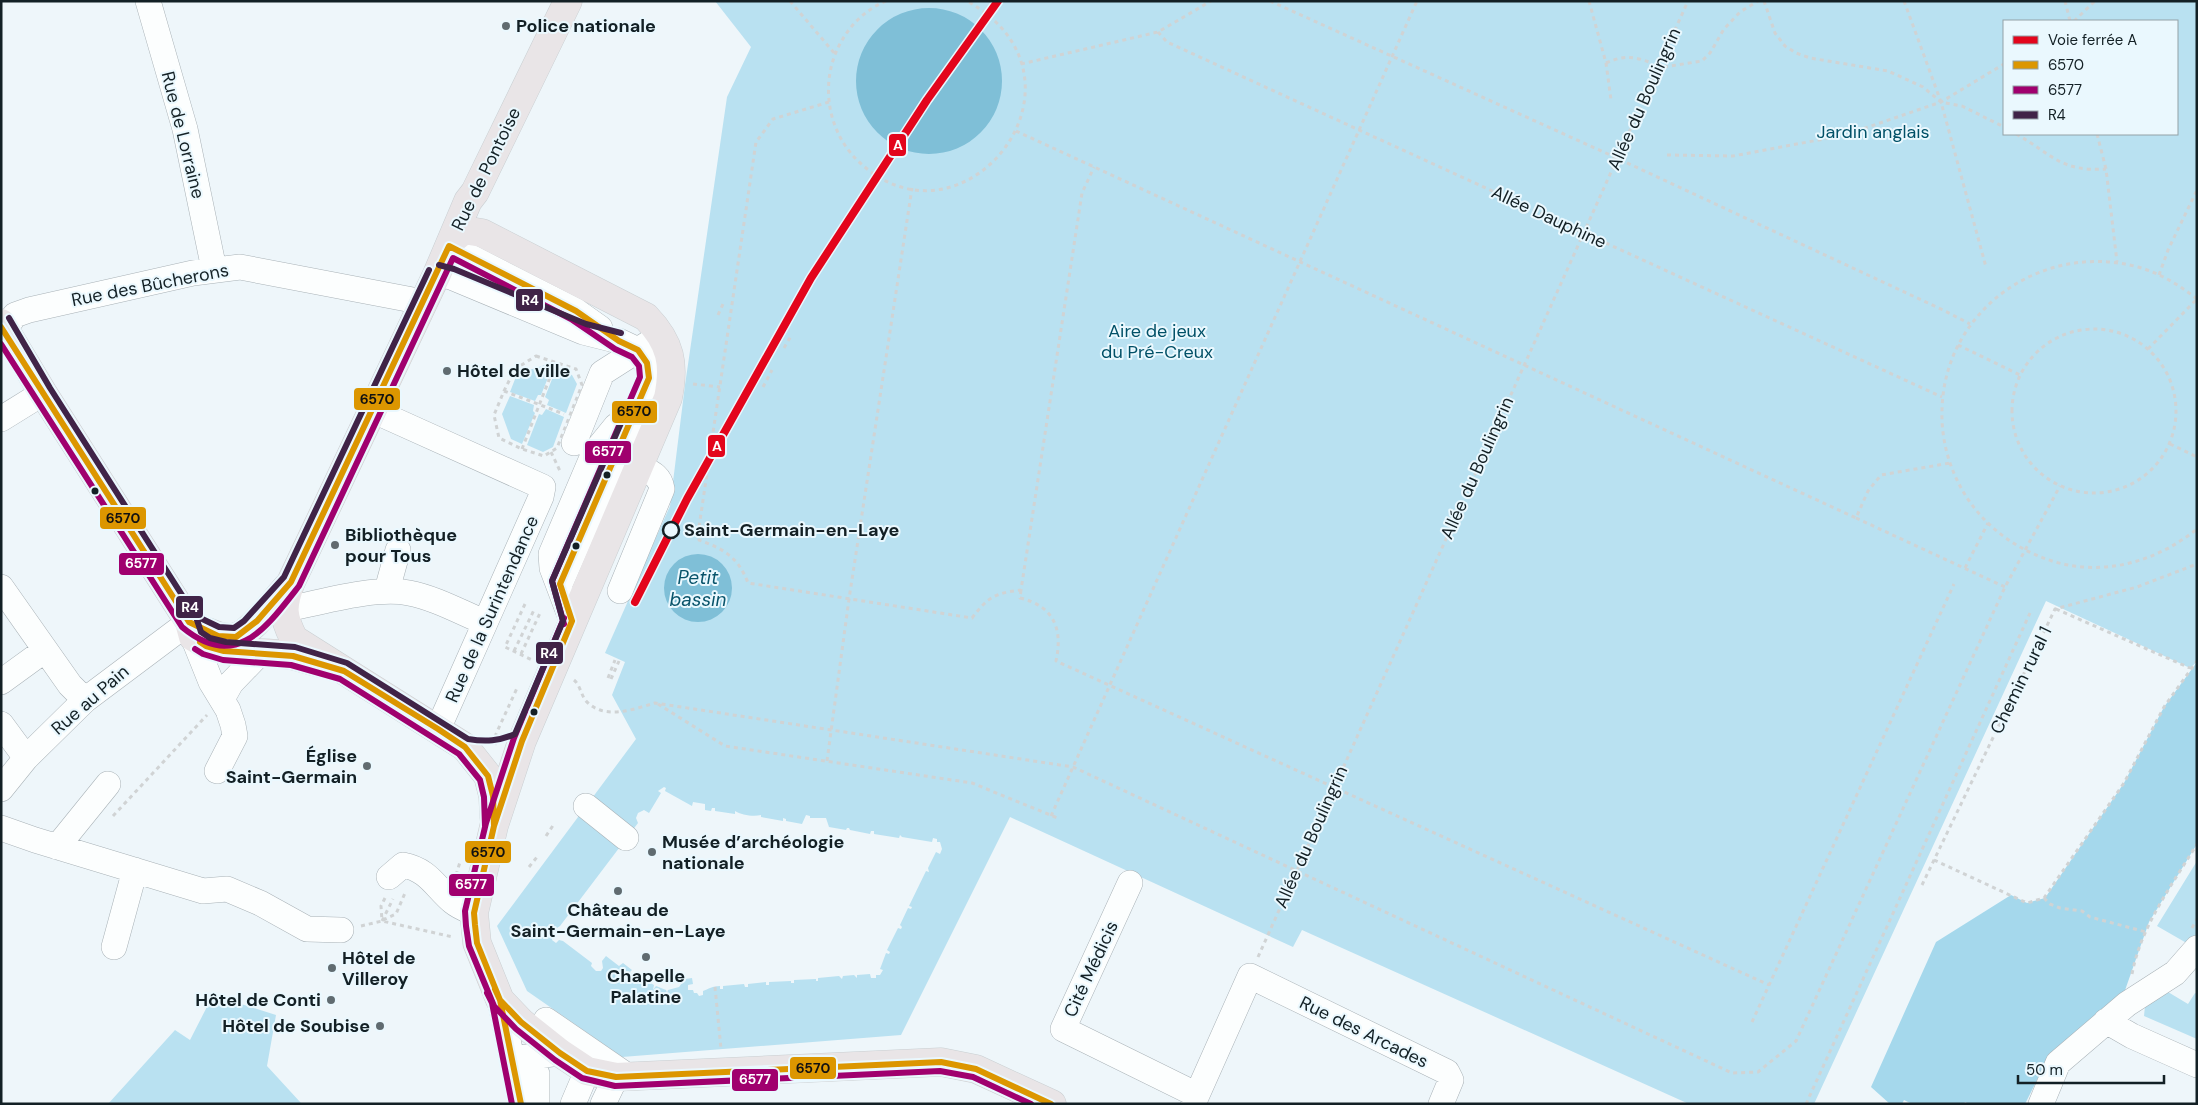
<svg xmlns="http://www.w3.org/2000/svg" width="2198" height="1105" viewBox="0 0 2198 1105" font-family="'DM Sans',sans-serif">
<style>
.green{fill:#b9e1f1;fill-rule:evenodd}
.forest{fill:#a5d8ec}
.water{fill:#7fbfd7}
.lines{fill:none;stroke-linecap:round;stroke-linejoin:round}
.minor-casing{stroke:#a9b2b7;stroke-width:26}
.major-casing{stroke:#c9cfd2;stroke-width:29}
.path{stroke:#d0d3d4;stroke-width:3;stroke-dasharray:4 4;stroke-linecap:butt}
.minor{stroke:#fcfefe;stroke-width:25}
.major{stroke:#e9e5e7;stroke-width:28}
.bus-1-casing{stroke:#eaf8fe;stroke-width:10}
.bus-2-casing{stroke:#eaf8fe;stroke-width:10}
.bus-3-casing{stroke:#eaf8fe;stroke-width:10}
.bus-1{stroke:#dc9600;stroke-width:6}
.bus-2{stroke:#a0006e;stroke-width:6}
.bus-3{stroke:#402347;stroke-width:6}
.rail-1-casing{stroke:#eaf8fe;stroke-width:11}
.rail-1{stroke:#e3051c;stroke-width:8}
.poi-dot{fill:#606b70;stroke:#eaf8fe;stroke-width:2}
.bus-dot{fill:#132025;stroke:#eaf8fe;stroke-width:2}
.stop-dot{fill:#eaf8fe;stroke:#132025;stroke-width:2.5}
.labels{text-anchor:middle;stroke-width:4;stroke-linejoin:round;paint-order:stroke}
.poi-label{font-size:18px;font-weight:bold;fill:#132025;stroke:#eaf8fe;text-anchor:start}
.street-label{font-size:18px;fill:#132025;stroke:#eaf8fe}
.park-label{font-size:18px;fill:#015067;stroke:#eaf8fe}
.stop-label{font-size:18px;font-weight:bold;fill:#132025;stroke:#eaf8fe;text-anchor:start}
.water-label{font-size:19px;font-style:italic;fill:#09546b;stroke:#eaf8fe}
.line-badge{stroke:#eaf8fe;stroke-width:2}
.badge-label{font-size:14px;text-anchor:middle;font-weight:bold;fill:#fff}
.pale-badge-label{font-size:14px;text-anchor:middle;font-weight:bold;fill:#111}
</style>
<rect width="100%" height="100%" fill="#eef6fa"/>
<path class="green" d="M 715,1 L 2197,1 L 2197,662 L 2190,668 L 2046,601 L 1814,1104 L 1689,1104 L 1302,930 L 1293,947 L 1010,817 L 901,1035 L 622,1057 L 527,991 L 497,926 L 636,739 L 612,695 L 625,662 L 605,653 L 670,506 L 685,385 L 727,97 L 751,47 ZM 2004,21 L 2177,21 L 2177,134 L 2004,134 ZM 664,787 L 666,788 L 665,791 L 692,806 L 693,802 L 705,804 L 705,810 L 711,811 L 712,808 L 715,808 L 715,811 L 735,814 L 735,811 C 741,815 754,817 761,815 L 761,817 L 783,821 L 783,818 L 786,819 L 786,821 L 802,824 L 806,815 L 810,816 L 810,818 L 826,818 L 829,827 L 846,830 L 847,828 L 849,828 L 850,830 L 870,834 L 871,831 L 874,831 L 874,834 L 899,838 L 900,835 L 902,837 L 932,842 L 933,838 L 937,839 L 937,842 L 940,842 L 942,849 L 940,854 L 936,852 L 928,868 L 929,872 L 926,871 L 909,906 L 912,907 L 911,909 L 908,908 L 900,925 L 902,927 L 901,929 L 898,928 L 887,950 L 890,952 L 889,954 L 886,953 L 880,969 L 883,970 L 880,975 L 876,975 L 876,978 L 871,978 L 870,974 L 857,975 L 857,978 L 854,975 L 843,976 L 842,979 L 839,976 L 818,978 L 818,981 L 816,981 L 816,979 L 794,980 L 794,983 L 791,983 L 791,981 L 769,982 L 769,985 L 766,985 L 766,982 L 748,984 L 748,987 L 745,987 L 744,984 L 723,986 L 723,989 L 720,989 L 720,986 C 713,986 708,989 703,991 L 703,995 L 699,996 L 697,993 L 694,993 L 693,990 L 688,990 L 688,985 L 693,984 L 692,978 L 685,979 L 679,987 L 668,990 L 667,993 L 666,990 L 656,986 L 653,990 L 654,985 L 647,981 L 644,984 L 643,983 L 645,979 L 635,972 L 632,974 L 630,972 L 632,970 L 623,963 L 619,966 L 606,956 L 602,961 L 603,968 L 601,971 L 596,971 L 591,966 L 592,963 L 563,941 L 559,940 L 556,943 L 552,940 L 553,932 L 551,930 L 554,926 L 557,928 L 560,926 L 638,823 L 636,818 L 638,813 L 644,810 L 649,813 L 661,793 L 658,791 Z
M 545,365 L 552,368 L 541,395 L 538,395 L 535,401 L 510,392 L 517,374 Z
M 556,369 L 572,375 L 577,384 L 566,413 L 547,405 L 549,400 L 545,397 Z
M 510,396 L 534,405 L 533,411 L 535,413 L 522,444 L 511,439 L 502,414 Z
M 546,409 L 564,417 L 553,447 L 543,452 L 527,445 L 539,414 L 542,415 Z
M 2197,861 L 2197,949 L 2157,926 Z
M 2168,992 L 2188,1004 L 2195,993 L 2197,994 L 2197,1039 L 2144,1016 L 2145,1006 Z
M 213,995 L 276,1015 L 267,1066 L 301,1103 L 108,1104 L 175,1030 L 190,1040 Z"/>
<path class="forest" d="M 2197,662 L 2197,844 L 2149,922 L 2123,996 L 2049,1056 L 2025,1104 L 1969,1104 L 1965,1102 L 1964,1104 L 1912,1104 L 1904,1100 L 1902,1104 L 1890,1104 L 1871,1087 L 1936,942 L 2011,895 L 2027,903 L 2045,898 L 2124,783 L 2164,707 Z"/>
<path class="water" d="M856 81a73 73 0 1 1 146 0a73 73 0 1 1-146 0Z
M664 588a34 34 0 1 1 68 0a34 34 0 1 1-68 0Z"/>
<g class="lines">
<defs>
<path id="minor" d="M 148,1 L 185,129 L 214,269
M 449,246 L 576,311 L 600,328
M 437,274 L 451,277 L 583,332 L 619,341 L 638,350 L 647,363 L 649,378 L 636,411 L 560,584
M 4,330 L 15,315 L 29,310 L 193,273 L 240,267 L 423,302
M 372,410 L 543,487 L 541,497 L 438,729
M 1,419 L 43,393
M 574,443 L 602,373 L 649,343
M 1,587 L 70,685 L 85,700
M 387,590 L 398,550
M 620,591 L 662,489 C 660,476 652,473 640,467
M 283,610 C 318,603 375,586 409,593 C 435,598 460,612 484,622
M 572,621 L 552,568 L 551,554 L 594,453 L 616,426 L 631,415
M 193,637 L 211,682 L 228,710 L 233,725 L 235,736 L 217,771
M 1,682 L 45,650
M 222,699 L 231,683 L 259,654
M 1,724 L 26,758
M 1,789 L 26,758 L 85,700 L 189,622
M 586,806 L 626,838
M 1,828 L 35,840 L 203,891 L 227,889 L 260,903 L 307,929 L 341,930
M 57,847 L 108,784
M 389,877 L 403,865 C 429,870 435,887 453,902 C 459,907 467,910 474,913
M 1130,883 L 1063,1029 L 1197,1095
M 114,947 L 135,870
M 500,1000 L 521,1104
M 546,1020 L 629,1077
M 2106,1021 L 2132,1036 L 2197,1065
M 512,1059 L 560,1053
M 537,1074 L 537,1104
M 573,1104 L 587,1071
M 603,1104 L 616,1077
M 1193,1104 L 1250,976 L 1447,1072 L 1451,1080 L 1441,1104
M 2041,1104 L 2058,1063 L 2127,1004 L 2175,973 L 2197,948"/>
<path id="major" d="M 452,240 L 464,230 L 482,233 L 646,317 C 671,343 675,364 668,398 L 522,741 L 494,826 L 474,913 L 477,943 L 500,1000 L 521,1022 L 560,1053 L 587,1071 L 616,1077 L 941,1062 L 976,1069 L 1052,1104
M 1,323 L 43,393 L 189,622 L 193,637 C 225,659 258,649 294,656 C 303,658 311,661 320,663
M 208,632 C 217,636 225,639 235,637 C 251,634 277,597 289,585
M 494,817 L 493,796 L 488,776 L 465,747 L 294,639 C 282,616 282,606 291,582 L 437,274 L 468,201 L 475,192 L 568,1"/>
</defs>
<use href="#minor" class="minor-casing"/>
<use href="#major" class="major-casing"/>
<path class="path" d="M 790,1 L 835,54
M 886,1 C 854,14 832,47 829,80 C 826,109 836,139 857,160 C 962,263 1108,80 967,1
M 1270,1 L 1608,154 L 1943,310 L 1970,324
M 1589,1 L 1606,63 L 1611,100
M 1764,1 L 1775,33 L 1785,46 L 1796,53 L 1810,58 L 1888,71 L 1923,87 L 1941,102 L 1962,106 L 2004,127
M 1904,1 L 1941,102 L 1986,267
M 2065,1 L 2070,21
M 2074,21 L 2095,1
M 1158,32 L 1167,42 L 1942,397
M 1606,63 C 1625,55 1632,56 1652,63
M 1021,64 L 1158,32 L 1211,1
M 1664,67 L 1702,61 L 1710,53 L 1724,29 L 1740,12 L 1758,1
M 829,102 L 773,119 L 756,142 L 698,534 L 699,540 C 724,549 738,557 748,583 L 972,618 C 988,597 995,593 1021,590 L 1082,193 L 1094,167
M 1016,131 L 1856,518 L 1868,491 L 1881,475 L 1950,463
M 2016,134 C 2052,154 2060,172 2106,169
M 2097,134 L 2106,169 L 2117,262
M 1667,155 L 1733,156 L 1845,135 L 1941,102 L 2004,64
M 2159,275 L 2168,250 L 2197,190
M 2197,299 C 2179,285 2160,273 2138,267 C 2042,241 1944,310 1942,410 C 1941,439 1949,468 1964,493 C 1984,526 2015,549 2052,561 C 2103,577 2156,562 2197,529
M 718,315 L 723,304
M2012 411a82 82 0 1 1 164 0a82 82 0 1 1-164 0Z
M 1958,345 L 2020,375
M 784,348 L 791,336
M 2148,349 L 2197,299
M 536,356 L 576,369 L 582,385 L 557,448 L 544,456 L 522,449 L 499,438 L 494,415 L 504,391 L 515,369 Z
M 693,384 L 720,387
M 763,387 L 772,370
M 504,391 L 564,414
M 2170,444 L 2197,457
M 522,449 L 556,362
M 551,452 L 560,471
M 1856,518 L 2005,587
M 1965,568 L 1988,523
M 1021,590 L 1020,598 C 1054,606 1063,629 1056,661 L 1769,985
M 525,604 L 505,647 L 532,660
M 2056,609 L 2190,668
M 514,651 L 535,608
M 521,654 L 541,611
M 608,678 L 615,660
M 611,679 L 619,661
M 574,680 C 581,686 581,697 588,703 C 607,720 634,709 655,703 L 1073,767 L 1732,1073 L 1758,1072 L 1796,1041 L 2005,587 L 2060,486
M 658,704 L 725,746 L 972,783 L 1060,819
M 495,745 L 496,734 L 518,686
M 827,761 L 849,599 L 912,188
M 113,816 L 207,715
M 1051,816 L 1417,1
M 546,836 L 554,824
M 1934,860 L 2027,903 L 2044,898 L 2124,783 L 2164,707 L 2197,661
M 529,867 L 537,857
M 456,875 L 460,862
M 1922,885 L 2055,609 L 2137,587 L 2197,564
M 385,898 L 381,906 L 382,921 L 393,899
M 2044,898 L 2050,904 L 2060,908 L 2082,911 L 2090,917 L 2146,932
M 383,920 L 396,914 L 405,893
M 361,926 L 382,921 L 453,937
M 2192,928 L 2197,919
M 1258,957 L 1688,1
M 2132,974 C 2141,926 2172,885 2197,844
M 715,987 L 721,1049
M 1752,1022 L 1954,584
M 1766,1104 L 1767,1103
M 1806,1104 L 2030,613"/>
<use href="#minor" class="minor"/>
<use href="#major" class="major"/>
<defs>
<path id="bus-1" d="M 1,327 L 189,622 L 218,636 L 236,637 L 257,621 L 291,582 L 449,246 L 576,311 L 619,341 L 638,350 L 647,363 L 649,378 L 560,584 L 572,621
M 572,621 L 522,741 L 494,826 L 474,913 L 475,925 L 477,943 L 500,1000 L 521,1022 L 560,1053 L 587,1071 L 616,1077 L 941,1062 L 976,1069 L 1051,1104
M 200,642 L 206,646 L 224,651 L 293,656 L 344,671 L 438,729 L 465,747 L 488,776 L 493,796 L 494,826
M 495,989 L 500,1000 L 521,1104"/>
<path id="bus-2" d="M 1,344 L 182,627 C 236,672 266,628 299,586 L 453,258 L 571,319 L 615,349 L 632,357 L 639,366 L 640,377 L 552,581 L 564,624
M 564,618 L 514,738 L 486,823 L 465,911 L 466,926 L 469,946 L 494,1006 L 516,1029 L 555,1060 L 582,1078 L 615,1086 L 940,1071 L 973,1077 L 1031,1104
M 195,649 L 203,654 L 223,660 L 291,665 L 340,679 L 459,754 L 480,780 L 484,797 L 485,826
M 487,993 L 492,1003 L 512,1104"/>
<path id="bus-3" d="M 439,265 L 454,269 L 586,324 L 621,333
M 9,318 L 50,388 L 196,617 L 201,632 L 210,638 L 226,642 L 295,647 L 347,663 L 468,739 C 486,742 499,741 515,734 L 563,621 L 552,581 L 628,407
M 196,616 L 219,627 L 234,628 L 244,621 L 284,577 L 429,270"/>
</defs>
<use href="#bus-1" class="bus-1-casing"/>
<use href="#bus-2" class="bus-2-casing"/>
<use href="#bus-3" class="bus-3-casing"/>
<use href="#bus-1" class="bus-1"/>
<use href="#bus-2" class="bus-2"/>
<use href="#bus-3" class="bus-3"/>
<defs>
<path id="rail-1" d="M 635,602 L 687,499 L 811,278 L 927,100 L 998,1"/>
</defs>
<use href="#rail-1" class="rail-1-casing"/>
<use href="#rail-1" class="rail-1"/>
</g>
<g class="poi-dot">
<circle cx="506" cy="26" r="5"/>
<circle cx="447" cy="371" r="5"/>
<circle cx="335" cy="545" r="5"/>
<circle cx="367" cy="766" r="5"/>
<circle cx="652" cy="852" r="5"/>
<circle cx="618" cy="891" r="5"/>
<circle cx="646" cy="957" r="5"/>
<circle cx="332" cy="968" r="5"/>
<circle cx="331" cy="1000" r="5"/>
<circle cx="380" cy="1026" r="5"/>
</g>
<g class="bus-dot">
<circle cx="607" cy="475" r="4.5"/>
<circle cx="95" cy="491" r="4.5"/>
<circle cx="576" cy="546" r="4.5"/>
<circle cx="534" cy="712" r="4.5"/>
</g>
<circle class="stop-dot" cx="671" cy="530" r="8"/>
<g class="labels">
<g class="poi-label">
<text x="516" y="32">Police nationale</text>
<text x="457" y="377">Hôtel de ville</text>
<text x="345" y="541">Bibliothèque<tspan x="345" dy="21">pour Tous</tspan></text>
<text x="357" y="762" text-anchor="end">Église<tspan x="357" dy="21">Saint-Germain</tspan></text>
<text x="662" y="848">Musée d’archéologie<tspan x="662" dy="21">nationale</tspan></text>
<text x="618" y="916" text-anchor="middle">Château de<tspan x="618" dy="21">Saint-Germain-en-Laye</tspan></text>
<text x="342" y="964">Hôtel de<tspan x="342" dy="21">Villeroy</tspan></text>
<text x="646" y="982" text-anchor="middle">Chapelle<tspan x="646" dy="21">Palatine</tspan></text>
<text x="321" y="1006" text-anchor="end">Hôtel de Conti</text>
<text x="370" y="1032" text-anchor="end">Hôtel de Soubise</text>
</g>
<g class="street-label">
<text transform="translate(1644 99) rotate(-66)" y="6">Allée du Boulingrin</text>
<text transform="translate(183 135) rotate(76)" y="6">Rue de Lorraine</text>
<text transform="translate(486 169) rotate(-64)" y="6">Rue de Pontoise</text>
<text transform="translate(1549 217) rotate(25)" y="6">Allée Dauphine</text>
<text transform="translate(150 285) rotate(-11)" y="6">Rue des Bûcherons</text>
<text transform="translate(1477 468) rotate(-66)" y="6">Allée du Boulingrin</text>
<text transform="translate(492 609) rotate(-66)" y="6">Rue de la Surintendance</text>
<text transform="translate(2021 680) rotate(-64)" y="6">Chemin rural 1</text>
<text transform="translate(90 700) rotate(-41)" y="6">Rue au Pain</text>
<text transform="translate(1311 837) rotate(-66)" y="6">Allée du Boulingrin</text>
<text transform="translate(1091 969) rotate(-65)" y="6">Cité Médicis</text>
<text transform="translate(1364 1032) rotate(26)" y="6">Rue des Arcades</text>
</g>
<g class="park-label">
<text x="1873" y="138">Jardin anglais</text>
<text x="1157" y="337">Aire de jeux<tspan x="1157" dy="21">du Pré-Creux</tspan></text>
</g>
<g class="stop-label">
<text x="684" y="536">Saint-Germain-en-Laye</text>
</g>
<g class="water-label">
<text x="698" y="584">Petit<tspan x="698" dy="22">bassin</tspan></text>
</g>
</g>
<g class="line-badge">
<rect x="888" y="133" width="19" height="24" rx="5" fill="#e3051c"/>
<rect x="515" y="288" width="29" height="24" rx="5" fill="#402347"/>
<rect x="353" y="387" width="48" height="24" rx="5" fill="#dc9600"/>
<rect x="611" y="400" width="47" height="24" rx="5" fill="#dc9600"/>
<rect x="707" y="434" width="19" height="24" rx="5" fill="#e3051c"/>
<rect x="584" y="440" width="48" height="24" rx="5" fill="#a0006e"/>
<rect x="99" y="506" width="48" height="24" rx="5" fill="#dc9600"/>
<rect x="118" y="552" width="47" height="24" rx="5" fill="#a0006e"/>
<rect x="175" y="595" width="29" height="24" rx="5" fill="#402347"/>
<rect x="535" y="641" width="29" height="24" rx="5" fill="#402347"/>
<rect x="464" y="840" width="48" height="24" rx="5" fill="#dc9600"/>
<rect x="448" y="873" width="47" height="24" rx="5" fill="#a0006e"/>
<rect x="789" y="1056" width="48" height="24" rx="5" fill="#dc9600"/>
<rect x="731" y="1068" width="48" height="24" rx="5" fill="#a0006e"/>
</g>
<g class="badge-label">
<text x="898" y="150">A</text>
<text x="530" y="305">R4</text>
<text x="717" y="451">A</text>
<text x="608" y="456">6577</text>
<text x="141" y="568">6577</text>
<text x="190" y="612">R4</text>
<text x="549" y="658">R4</text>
<text x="471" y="889">6577</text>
<text x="755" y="1084">6577</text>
</g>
<g class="pale-badge-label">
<text x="377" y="404">6570</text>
<text x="634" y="416">6570</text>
<text x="123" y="523">6570</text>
<text x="488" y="857">6570</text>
<text x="813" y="1073">6570</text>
</g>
<rect width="2198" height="1105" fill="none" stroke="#132025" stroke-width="5"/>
<rect x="2003" y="20" width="175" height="115" fill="#eaf8fe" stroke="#94a2a7"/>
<rect x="2013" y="36" width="25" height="8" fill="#e3051c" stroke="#94a2a7"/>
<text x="2048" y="45" font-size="15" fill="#132025">Voie ferrée A</text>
<rect x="2013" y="61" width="25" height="8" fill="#dc9600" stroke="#94a2a7"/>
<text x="2048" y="70" font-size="15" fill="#132025">6570</text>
<rect x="2013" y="86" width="25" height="8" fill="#a0006e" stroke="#94a2a7"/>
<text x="2048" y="95" font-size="15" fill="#132025">6577</text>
<rect x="2013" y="111" width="25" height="8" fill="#402347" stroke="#94a2a7"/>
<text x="2048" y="120" font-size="15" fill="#132025">R4</text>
<path d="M2018 1075v8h146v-8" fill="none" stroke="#132025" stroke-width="2.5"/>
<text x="2026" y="1075" font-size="15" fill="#132025" stroke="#eaf8fe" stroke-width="4" paint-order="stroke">50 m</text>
</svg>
